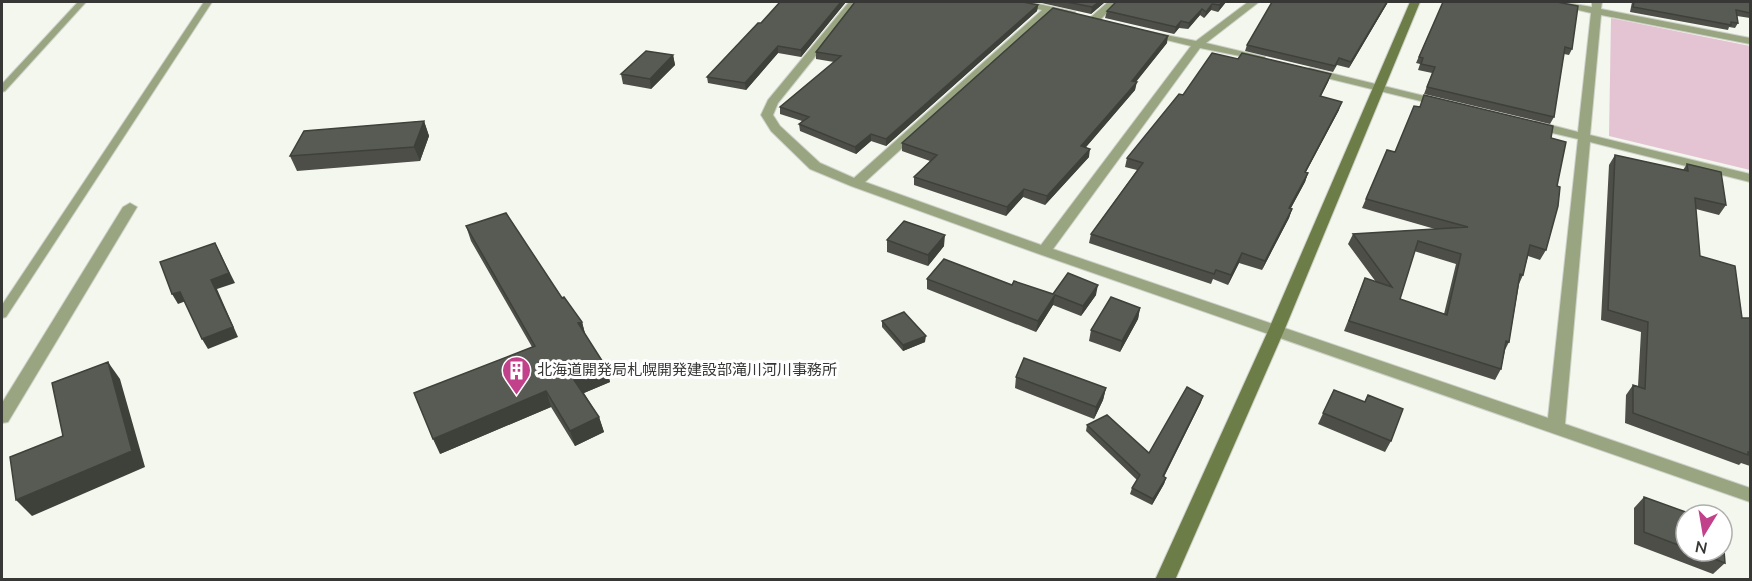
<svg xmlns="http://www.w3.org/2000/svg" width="1752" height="581" viewBox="0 0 1752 581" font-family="Mulish,'Noto Sans JP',sans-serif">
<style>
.green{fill:#e4c4d3}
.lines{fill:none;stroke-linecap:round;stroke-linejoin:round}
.lane-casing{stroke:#ced1c9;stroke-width:2}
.street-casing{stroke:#ced1c9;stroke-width:2}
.secondary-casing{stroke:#ced1c9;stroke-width:2}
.lane{fill:#99a580;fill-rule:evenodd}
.street{fill:#99a580;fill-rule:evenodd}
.secondary{fill:#6d7d47;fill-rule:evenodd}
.wall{fill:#4c4e47;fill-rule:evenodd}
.shaded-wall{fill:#3e403a}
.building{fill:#585b53;stroke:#3e403a;stroke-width:1.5;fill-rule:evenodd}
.labels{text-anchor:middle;stroke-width:6;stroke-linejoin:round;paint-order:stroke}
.poi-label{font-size:15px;fill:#373835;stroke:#fff;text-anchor:start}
</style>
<rect width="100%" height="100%" fill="#f4f7ee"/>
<path class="green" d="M 1611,18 L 1750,46 L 1750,170 L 1609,136 Z"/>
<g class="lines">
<defs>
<path id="lane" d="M 78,2 L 86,2 L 5,91 L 2,92 L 2,84 Z
M 204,2 L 212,2 L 6,317 L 2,318 L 2,305 Z"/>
<path id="street" d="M 849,2 L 859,2 L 778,103 L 773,115 L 780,126 L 820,163 L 854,178 L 1042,10 L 1016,4 L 1014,2 L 1030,2 L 1075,12 L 1076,14 L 1071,17 L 1051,12 L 865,182 L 1041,245 L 1191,46 L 1146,35 L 1146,31 L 1196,41 L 1248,2 L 1259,2 L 1206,43 L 1265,57 L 1265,61 L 1200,48 L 1053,249 L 1548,418 L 1578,139 L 1531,128 L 1529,125 L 1535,121 L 1578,132 L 1591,13 L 1544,2 L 1562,2 L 1592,7 L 1592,2 L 1602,2 L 1601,9 L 1750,38 L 1750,44 L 1601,15 L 1590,135 L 1750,174 L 1750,182 L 1590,142 L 1565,424 L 1750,488 L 1750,502 L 1039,254 L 851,186 L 810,169 L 771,131 L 761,115 L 768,100 Z
M 1108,2 L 1118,2 L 1099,21 L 1091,21 L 1091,17 Z
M 1310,68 L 1445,101 L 1447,103 L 1441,106 L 1306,73 L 1306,69 Z
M 130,203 L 137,207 L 8,422 L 2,423 L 2,403 L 123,207 Z"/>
<path id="secondary" d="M 1410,2 L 1420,2 L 1284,331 L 1175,580 L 1155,580 L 1268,331 Z"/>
</defs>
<use href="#lane" class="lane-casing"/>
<use href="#street" class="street-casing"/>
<use href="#secondary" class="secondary-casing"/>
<use href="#lane" class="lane"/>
<use href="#street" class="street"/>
<use href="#secondary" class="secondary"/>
</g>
<path class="wall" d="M 780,2 L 846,2 L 801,57 L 778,53 L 746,90 L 708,83 L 707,77 L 761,23 Z
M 1037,2 L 1105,2 L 1091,14 Z
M 1226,2 L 1218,12 L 1211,10 L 1204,18 L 1200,15 L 1188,29 L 1179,28 L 1174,34 L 1105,18 L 1107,11 Z
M 1272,2 L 1388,2 L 1349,68 L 1337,65 L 1333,72 L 1245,51 L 1247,45 Z
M 1443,2 L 1572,49 L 1569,55 L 1564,54 L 1554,117 L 1550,124 L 1424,94 L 1432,73 L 1418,70 L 1420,64 L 1416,63 Z
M 1632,2 L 1750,2 L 1750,18 L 1737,16 L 1738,23 L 1735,28 L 1729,27 L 1728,30 L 1630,12 Z
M 1038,5 L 1037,11 L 886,146 L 871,141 L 856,154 L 800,131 L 799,124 L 802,121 L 780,114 L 780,107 L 834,62 L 816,59 L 816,52 Z
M 1167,43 L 1136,82 L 1135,90 L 1086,147 L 1089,157 L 1045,205 L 1023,197 L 1006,216 L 914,185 L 914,177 L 930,161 L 902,151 L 902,143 Z
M 673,55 L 675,65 L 651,89 L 623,84 L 621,74 Z
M 1238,59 L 1331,74 L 1328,82 L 1321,96 L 1339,110 L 1306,172 L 1308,173 L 1305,182 L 1291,208 L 1292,209 L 1289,218 L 1262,270 L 1239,263 L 1228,285 L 1213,279 L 1211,284 L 1089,243 L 1091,234 L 1137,170 L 1125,167 L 1127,158 L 1183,95 Z
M 424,121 L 429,136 L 420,161 L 297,171 L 290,156 Z
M 1551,138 L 1557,186 L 1546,250 L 1540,260 L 1528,256 L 1523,275 L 1519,284 L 1509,342 L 1505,350 L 1501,369 L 1495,380 L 1344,331 L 1365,278 L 1376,282 L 1348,244 L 1353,234 L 1435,229 L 1362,208 L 1387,150 L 1395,152 ZM 1414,251 L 1456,264 L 1444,314 L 1400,299 Z
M 1615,155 L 1683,170 L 1687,164 L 1726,205 L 1719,215 L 1696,209 L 1700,256 L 1742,318 L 1750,318 L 1750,466 L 1741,463 L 1739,465 L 1625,423 L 1626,395 L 1633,385 L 1638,386 L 1641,332 L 1601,320 L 1609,165 Z
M 466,226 L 562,298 L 582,322 L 585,334 L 606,367 L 610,382 L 584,393 L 599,417 L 604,432 L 575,446 L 551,407 L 440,454 L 532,347 L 471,241 Z
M 887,240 L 944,246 L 928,266 L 887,252 Z
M 927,279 L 1012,285 L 1053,294 L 1096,295 L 1081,316 L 1053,305 L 1036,332 L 927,289 Z
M 1140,308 L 1138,319 L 1120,352 L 1089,341 L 1091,330 Z
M 882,321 L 925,342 L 903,351 L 882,327 Z
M 1016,377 L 1106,388 L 1103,400 L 1094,419 L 1015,388 Z
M 1334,390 L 1364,402 L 1368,395 L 1391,441 L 1385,452 L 1318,424 Z
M 1201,402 L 1164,477 L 1166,478 L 1164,484 L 1152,505 L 1130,494 L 1132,488 L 1137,480 L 1086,431 L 1087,425 L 1149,453 Z
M 1644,497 L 1686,515 L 1686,551 L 1722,551 L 1725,563 L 1713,574 L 1634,544 L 1634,508 Z"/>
<path class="shaded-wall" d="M 841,2 L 846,2 L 801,57 L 801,50 Z
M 1099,2 L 1105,2 L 1091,14 L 1092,7 Z
M 1222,2 L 1226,2 L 1218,12 L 1220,5 Z
M 1387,2 L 1388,2 L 1349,68 L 1351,62 Z
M 1212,4 L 1211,10 L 1204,18 L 1206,12 Z
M 1038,5 L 1037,11 L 886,146 L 886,139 Z
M 1202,9 L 1200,15 L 1188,29 L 1189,23 Z
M 1181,21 L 1179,28 L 1174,34 L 1176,27 Z
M 1168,36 L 1167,43 L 1130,89 L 1132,81 Z
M 778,46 L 778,53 L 746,90 L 745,83 Z
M 673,55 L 675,65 L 651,89 L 650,79 Z
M 1331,74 L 1328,82 L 1317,104 L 1320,96 Z
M 1137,82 L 1135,90 L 1080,154 L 1081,146 Z
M 1342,102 L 1339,110 L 1301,181 L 1305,172 Z
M 424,121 L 429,136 L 420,161 L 414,147 Z
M 871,134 L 871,141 L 856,154 L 855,147 Z
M 1090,149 L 1089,157 L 1045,205 L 1047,196 Z
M 1308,173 L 1305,182 L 1286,217 L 1289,208 Z
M 1024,189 L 1023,197 L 1006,216 L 1007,207 Z
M 1292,209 L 1289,218 L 1262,270 L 1265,261 Z
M 945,235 L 944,246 L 928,266 L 928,255 Z
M 215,243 L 235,283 L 217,289 L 238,337 L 208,349 L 202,339 L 211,280 Z
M 1242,253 L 1239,263 L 1228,285 L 1231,275 Z
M 1098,285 L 1096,295 L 1081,316 L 1083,306 Z
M 180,292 L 186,301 L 178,304 L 172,294 Z
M 1055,295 L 1053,305 L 1036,332 L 1038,321 Z
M 1140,308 L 1138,319 L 1120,352 L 1122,341 Z
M 582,322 L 586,337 L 578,323 Z
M 926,336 L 925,342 L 903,351 L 903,345 Z
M 108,362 L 120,379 L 145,467 L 32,516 L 16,500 L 132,451 Z
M 606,367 L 610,382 L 579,395 L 574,380 Z
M 1106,388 L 1103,400 L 1094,419 L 1096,407 Z
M 546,391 L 551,407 L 440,454 L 433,439 Z
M 1203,396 L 1201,402 L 1161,482 L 1163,476 Z
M 599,417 L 604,432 L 575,446 L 570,431 Z
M 1166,478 L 1164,484 L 1152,505 L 1153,499 Z"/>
<path class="building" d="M 780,2 L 841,2 L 801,50 L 778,46 L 745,83 L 707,77 L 758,23 L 761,23 Z
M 855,2 L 1023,2 L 1038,5 L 886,139 L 871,134 L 855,147 L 799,124 L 809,117 L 780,107 L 841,56 L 816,52 Z
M 1067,2 L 1099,2 L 1092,7 Z
M 1116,2 L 1222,2 L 1220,5 L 1212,4 L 1206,12 L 1202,9 L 1189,23 L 1181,21 L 1176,27 L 1107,11 Z
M 1272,2 L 1387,2 L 1351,62 L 1339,58 L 1335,66 L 1247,45 Z
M 1443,2 L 1557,2 L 1578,6 L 1572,49 L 1565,47 L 1554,117 L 1427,87 L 1435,67 L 1421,64 L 1423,58 L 1419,57 Z
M 1634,2 L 1750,2 L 1750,13 L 1736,10 L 1738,23 L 1731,22 L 1731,25 L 1633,7 Z
M 1053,8 L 1168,36 L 1132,81 L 1137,82 L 1081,146 L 1090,149 L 1047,196 L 1024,189 L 1007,207 L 914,177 L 937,155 L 902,143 Z
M 646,51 L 673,55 L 650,79 L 621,74 Z
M 1212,53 L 1238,59 L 1242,53 L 1331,74 L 1320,96 L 1342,102 L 1305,172 L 1308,173 L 1289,208 L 1292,209 L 1265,261 L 1242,253 L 1231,275 L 1216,270 L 1214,274 L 1091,234 L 1143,163 L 1127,158 L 1179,94 L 1183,95 Z
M 1424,95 L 1553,126 L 1551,138 L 1566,142 L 1557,186 L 1560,187 L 1558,206 L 1546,250 L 1530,245 L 1523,275 L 1520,274 L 1509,342 L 1506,341 L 1501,369 L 1349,321 L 1365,278 L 1392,287 L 1353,234 L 1468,227 L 1366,199 L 1387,150 L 1395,152 L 1414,106 L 1420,107 ZM 1418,241 L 1461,254 L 1447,315 L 1400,299 Z
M 424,121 L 414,147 L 290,156 L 304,131 Z
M 1615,155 L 1688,171 L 1687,164 L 1721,172 L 1726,205 L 1695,198 L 1700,256 L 1735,266 L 1742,318 L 1750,318 L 1750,452 L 1748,452 L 1748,455 L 1633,413 L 1633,385 L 1645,389 L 1648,322 L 1608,310 Z
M 506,213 L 562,298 L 564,297 L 582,322 L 578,323 L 606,367 L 574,380 L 599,417 L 570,431 L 546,391 L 433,439 L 414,393 L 535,346 L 466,226 Z
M 904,221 L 945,235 L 928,255 L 887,240 Z
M 215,243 L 229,273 L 211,280 L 233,327 L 202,339 L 180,292 L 172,294 L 160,262 Z
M 944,259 L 1012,285 L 1014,281 L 1053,294 L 1068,273 L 1098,285 L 1083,306 L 1055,295 L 1038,321 L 927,279 Z
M 1111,297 L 1140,308 L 1122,341 L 1091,330 Z
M 904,312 L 926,336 L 903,345 L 882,321 Z
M 1024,358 L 1106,388 L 1096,407 L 1016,377 Z
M 108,362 L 132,451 L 16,500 L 10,457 L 63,436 L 52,383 Z
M 1187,387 L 1203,396 L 1163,476 L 1166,478 L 1153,499 L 1132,488 L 1140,475 L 1087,425 L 1107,415 L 1149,453 Z
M 1334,390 L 1365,402 L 1368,395 L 1403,409 L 1391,441 L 1323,413 Z
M 1644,497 L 1694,515 L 1686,515 L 1686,548 L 1644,532 Z
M 1722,525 L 1725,563 L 1694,551 L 1722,551 Z"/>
<defs>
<symbol id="building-pin" viewBox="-11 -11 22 30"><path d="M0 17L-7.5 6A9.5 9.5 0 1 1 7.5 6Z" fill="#c1418b" stroke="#fff"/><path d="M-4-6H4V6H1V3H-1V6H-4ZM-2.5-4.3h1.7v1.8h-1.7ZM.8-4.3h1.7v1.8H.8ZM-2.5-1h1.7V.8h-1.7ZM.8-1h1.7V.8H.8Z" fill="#fff"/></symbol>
</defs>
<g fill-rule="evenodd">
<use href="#building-pin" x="500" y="354" width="33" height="45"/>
</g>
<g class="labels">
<g class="poi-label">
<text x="537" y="375">北海道開発局札幌開発建設部滝川河川事務所</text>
</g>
</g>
<rect width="1752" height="581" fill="none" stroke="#373835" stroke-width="6"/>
<g transform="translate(1704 533) rotate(191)"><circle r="28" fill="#ffffff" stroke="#afafae" stroke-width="1.5"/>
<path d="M0-4.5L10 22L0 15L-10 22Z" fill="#c1418b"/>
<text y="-9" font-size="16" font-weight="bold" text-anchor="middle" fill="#373835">N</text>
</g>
</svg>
